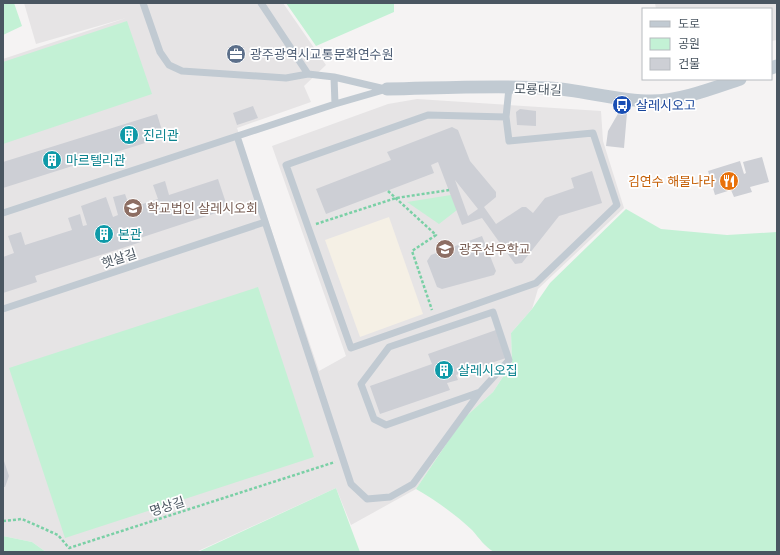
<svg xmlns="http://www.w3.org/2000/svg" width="780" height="555" viewBox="0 0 780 555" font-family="'Varela Round','Noto Sans KR',sans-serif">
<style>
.education{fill:#e6e4e5}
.green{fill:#c3f1d5}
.sand{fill:#f5f0e5}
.building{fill:#cdcfd5;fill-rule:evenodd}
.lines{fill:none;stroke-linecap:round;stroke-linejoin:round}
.path{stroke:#7ad0a6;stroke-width:2.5;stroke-dasharray:3 2;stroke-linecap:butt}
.lane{stroke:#c1cad2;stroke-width:7}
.street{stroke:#c1cad2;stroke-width:13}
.labels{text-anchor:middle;stroke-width:3.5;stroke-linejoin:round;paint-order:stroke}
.service-label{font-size:13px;fill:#4e5e75;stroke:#fff;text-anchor:start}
.street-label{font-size:13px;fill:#4a5661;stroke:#fff}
.transit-label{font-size:13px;fill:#164399;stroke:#fff;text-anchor:start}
.culture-label{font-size:13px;fill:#0d838f;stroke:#fff;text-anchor:start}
.food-label{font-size:13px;fill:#c56008;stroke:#fff;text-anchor:end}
.education-label{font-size:13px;fill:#785e54;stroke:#fff;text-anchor:start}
</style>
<rect width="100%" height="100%" fill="#f5f3f3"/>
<path class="education" d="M 24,3 L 283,3 L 326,65 L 304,86 L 311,102 L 237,128 L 319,371 L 346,356 L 272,146 L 388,104 L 417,99 L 601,111 L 603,141 L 624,208 L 538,289 L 532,309 L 511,333 L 512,363 L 493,392 L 463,419 L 416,489 L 351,525 L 336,488 L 196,552 L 46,552 L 32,542 L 3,536 L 3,59 L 126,18 L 36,44 Z
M 655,3 L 777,3 L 777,40 L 771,41 L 771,9 L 656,9 Z"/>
<path class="green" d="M 3,3 L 14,3 L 22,26 L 3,35 Z
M 286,3 L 394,3 L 394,12 L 316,46 Z
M 127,21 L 152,94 L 3,144 L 3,62 Z
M 451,195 L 457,210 L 439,224 L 407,202 Z
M 626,209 L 661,229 L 727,235 L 777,232 L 777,552 L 494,552 C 484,546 480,539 472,530 C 455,514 435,500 416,489 L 463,419 L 493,392 L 512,363 L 511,333 L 532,309 L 550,283 Z
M 258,287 L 314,457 L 65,538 L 9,368 Z
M 336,488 L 360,552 L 196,552 L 200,551 Z
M 3,536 L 32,542 L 46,552 L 3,552 Z"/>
<path class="sand" d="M 389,217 L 423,314 L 360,337 L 325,240 Z"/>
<path class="building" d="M 253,106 L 258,118 L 237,125 L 233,113 Z
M 520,109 L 536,111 L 536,126 L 517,125 L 516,112 Z
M 619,112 L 627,113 L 624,148 L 606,146 L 608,131 Z
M 157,114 L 164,137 L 3,188 L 3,162 Z
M 452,127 L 458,130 L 470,161 L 496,192 L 496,197 L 484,207 L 496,224 L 522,207 L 526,207 L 533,213 L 545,198 L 574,188 L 571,178 L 592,171 L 602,203 L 559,216 L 522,263 L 515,264 L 482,218 L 462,225 L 438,162 L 431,165 L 434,173 L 326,214 L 316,189 L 391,160 L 387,152 ZM 455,180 L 478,209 L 468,216 Z
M 762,157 L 769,182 L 750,187 L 752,192 L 734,197 L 731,190 L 715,195 L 708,171 L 740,161 L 744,174 L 746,173 L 743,162 Z
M 218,179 L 228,209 L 140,238 L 141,242 L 35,276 L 37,282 L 3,293 L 3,257 L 14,253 L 8,236 L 21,232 L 25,245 L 72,230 L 68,218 L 80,214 L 83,226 L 87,225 L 81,206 L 106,197 L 113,217 L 118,215 L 113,197 L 125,194 L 130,208 L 158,199 L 153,185 L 165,181 L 169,195 Z
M 482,236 L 496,271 L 494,275 L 442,289 L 437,287 L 427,261 L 431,255 Z
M 496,330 L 506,358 L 456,375 L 458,380 L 447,383 L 450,390 L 380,414 L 370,386 L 432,364 L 428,354 Z
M 3,458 L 9,476 L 5,487 L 3,487 Z"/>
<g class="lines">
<path class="path" d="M 388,191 L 436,235 L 412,251 L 432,310
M 316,224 L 396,198 L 449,190
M 3,521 L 22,519 L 58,535 L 69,548 L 335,462"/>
<path class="lane" d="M 143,3 L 160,52 L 169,65 L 182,71 L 286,78 L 308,74 L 334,77
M 261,3 L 308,74
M 335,104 L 334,77 L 385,89
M 506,117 L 509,141 L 593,133 L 617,205 L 536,283 L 351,348 L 286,165 L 428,115 L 506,117 L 509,88
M 237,136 L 351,484 L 367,499 L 390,497 L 413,484 L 480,392 L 509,360 L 493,312 L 389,347 L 361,384 L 374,419 L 386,425 L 480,392
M 3,213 L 335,104 L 387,89
M 3,309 L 265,222"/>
<path class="street" d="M 771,68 L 777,66
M 387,89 C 441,88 495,85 549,88 C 583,90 617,101 651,101 C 680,101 713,88 740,79"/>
</g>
<defs>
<symbol id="office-disc" viewBox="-11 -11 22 22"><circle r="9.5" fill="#5c6f8a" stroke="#fff"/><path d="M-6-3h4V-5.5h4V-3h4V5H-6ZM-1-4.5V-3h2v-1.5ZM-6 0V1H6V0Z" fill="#fff"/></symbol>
<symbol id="bus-disc" viewBox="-11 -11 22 22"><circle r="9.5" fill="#1a4fb4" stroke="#fff"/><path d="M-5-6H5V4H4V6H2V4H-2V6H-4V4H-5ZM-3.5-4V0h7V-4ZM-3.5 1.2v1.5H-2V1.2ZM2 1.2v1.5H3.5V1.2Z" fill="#fff"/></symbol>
<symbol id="building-disc" viewBox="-11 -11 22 22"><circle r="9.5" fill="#0f9aa8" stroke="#fff"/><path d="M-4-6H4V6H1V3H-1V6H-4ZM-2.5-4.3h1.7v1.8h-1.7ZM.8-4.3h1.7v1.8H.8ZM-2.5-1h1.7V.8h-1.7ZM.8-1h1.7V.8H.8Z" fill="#fff"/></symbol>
<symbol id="restaurant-disc" viewBox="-11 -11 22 22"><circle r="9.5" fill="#e8710a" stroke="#fff"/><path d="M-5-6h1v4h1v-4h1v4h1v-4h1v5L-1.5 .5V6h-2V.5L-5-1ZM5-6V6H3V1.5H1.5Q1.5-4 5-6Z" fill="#fff"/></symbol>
<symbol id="school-disc" viewBox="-11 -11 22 22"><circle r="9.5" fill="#8d6e63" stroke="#fff"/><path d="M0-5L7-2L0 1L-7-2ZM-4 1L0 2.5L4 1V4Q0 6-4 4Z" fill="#fff"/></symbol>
</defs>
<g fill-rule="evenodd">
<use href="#office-disc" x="225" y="43" width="22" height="22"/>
<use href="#bus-disc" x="611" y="94" width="22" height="22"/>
<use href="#building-disc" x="118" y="124" width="22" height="22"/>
<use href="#building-disc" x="41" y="149" width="22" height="22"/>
<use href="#restaurant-disc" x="718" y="170" width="22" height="22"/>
<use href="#school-disc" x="122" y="197" width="22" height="22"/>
<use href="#building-disc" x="93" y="223" width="22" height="22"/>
<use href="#school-disc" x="434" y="238" width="22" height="22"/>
<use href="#building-disc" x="433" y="359" width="22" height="22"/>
</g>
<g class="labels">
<g class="service-label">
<text x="250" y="59">광주광역시교통문화연수원</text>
</g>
<g class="street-label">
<text transform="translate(538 89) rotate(2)" y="5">모룡대길</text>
<text transform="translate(119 258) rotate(-18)" y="5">햇살길</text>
<text transform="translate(167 506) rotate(-18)" y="5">명상길</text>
</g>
<g class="transit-label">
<text x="636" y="110">살레시오고</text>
</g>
<g class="culture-label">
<text x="143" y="140">진리관</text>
<text x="66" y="165">마르텔리관</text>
<text x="118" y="239">본관</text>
<text x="458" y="375">살레시오집</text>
</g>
<g class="food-label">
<text x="715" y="186">김연수 해물나라</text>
</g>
<g class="education-label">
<text x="147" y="213">학교법인 살레시오회</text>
<text x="459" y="254">광주선우학교</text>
</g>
</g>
<rect width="780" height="555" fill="none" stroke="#4a5661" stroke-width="8"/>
<rect x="642" y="8" width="130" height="72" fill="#ffffff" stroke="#b7bbc0"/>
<rect x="650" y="21" width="20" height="6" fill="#c1cad2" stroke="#b7bbc0"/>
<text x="678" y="28" font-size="12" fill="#4a5661">도로</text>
<rect x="650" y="38" width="20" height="12" fill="#c3f1d5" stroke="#b7bbc0"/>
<text x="678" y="48" font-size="12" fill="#4a5661">공원</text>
<rect x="650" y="58" width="20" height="12" fill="#cdcfd5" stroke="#b7bbc0"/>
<text x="678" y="68" font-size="12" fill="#4a5661">건물</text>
</svg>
